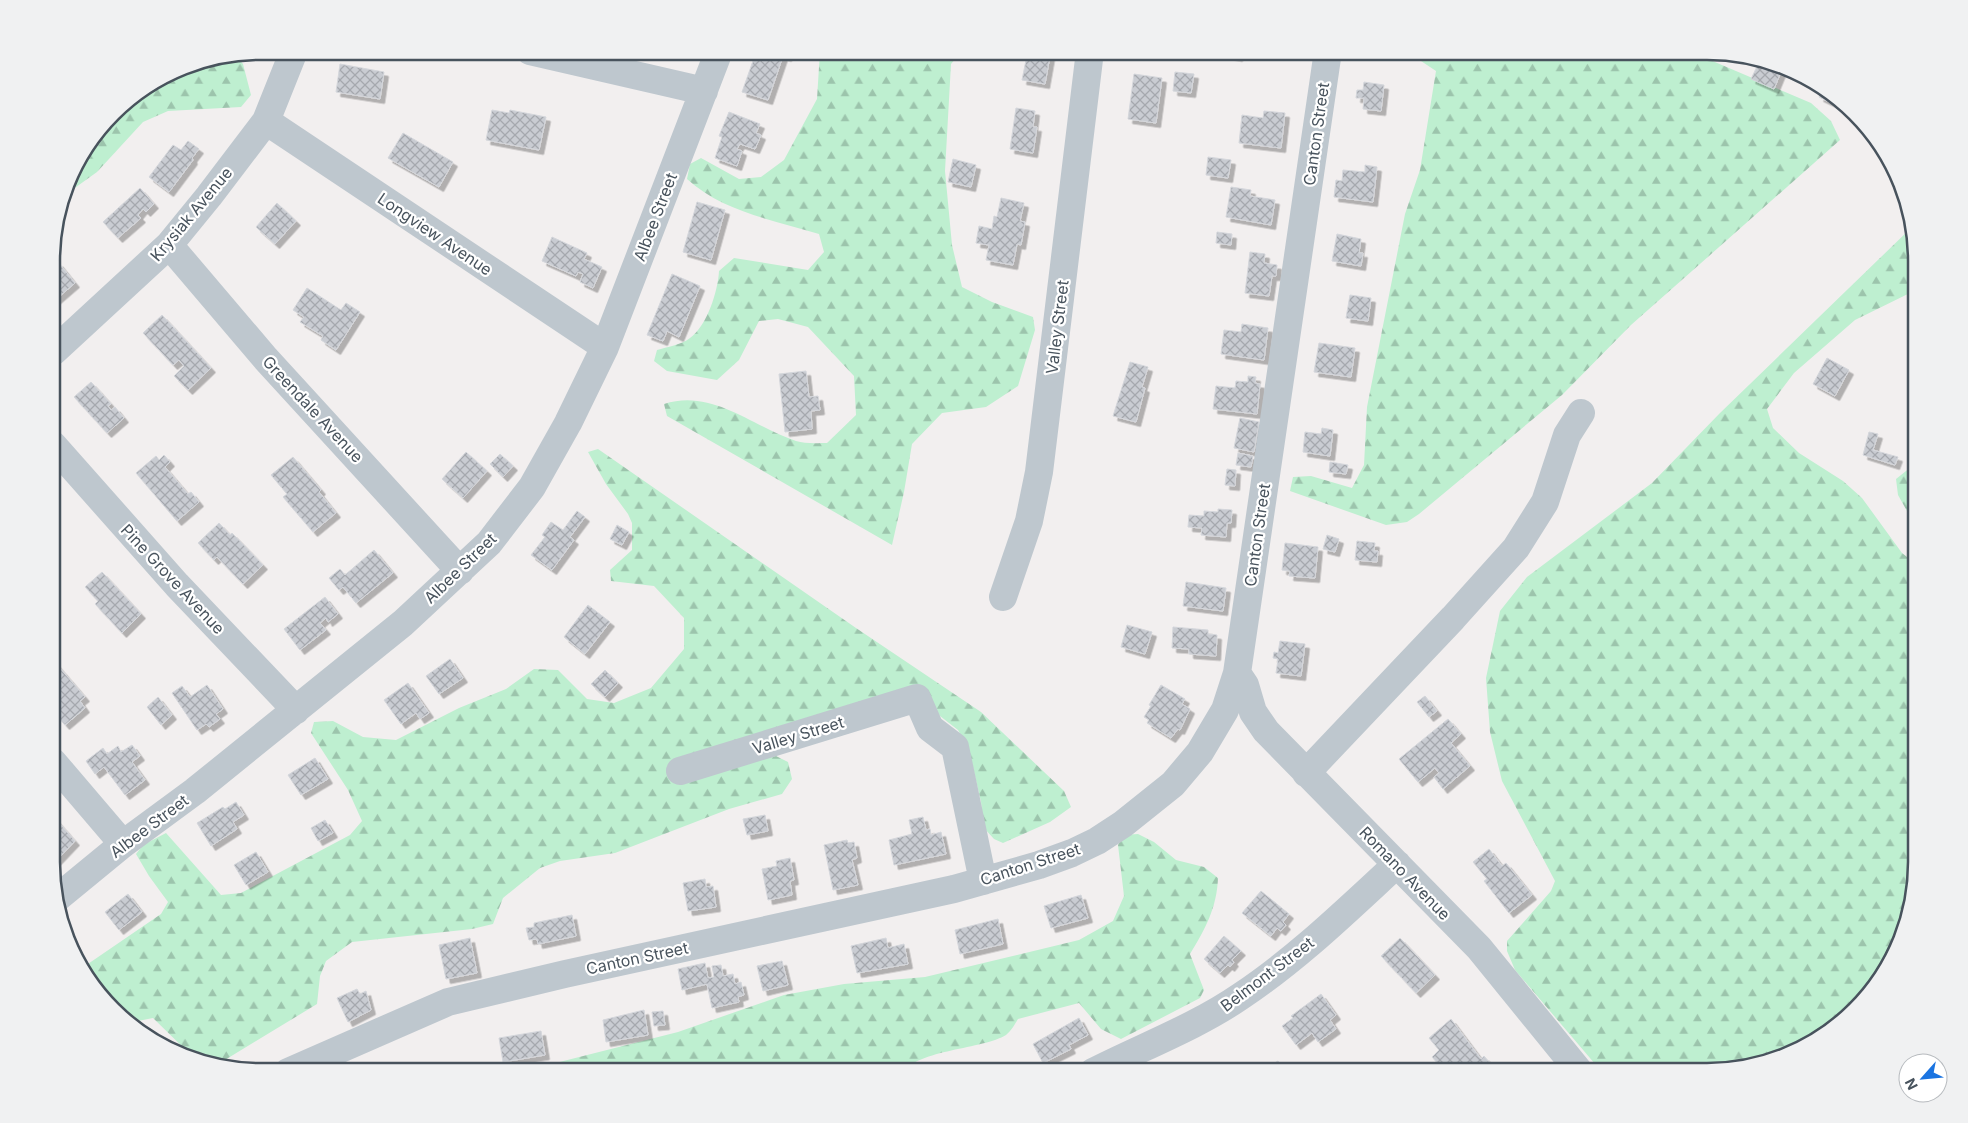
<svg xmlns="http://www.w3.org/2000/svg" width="1968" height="1123" viewBox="0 0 1968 1123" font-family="Inter,sans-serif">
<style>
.forest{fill:url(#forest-firs)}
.building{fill:url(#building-cross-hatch);stroke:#d4d6db;filter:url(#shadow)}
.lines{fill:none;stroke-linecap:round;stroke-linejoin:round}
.minor{stroke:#bec7ce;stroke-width:28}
.labels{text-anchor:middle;stroke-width:4.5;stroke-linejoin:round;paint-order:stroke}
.street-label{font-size:16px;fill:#48535d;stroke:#fff}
.rim{fill:none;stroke:#48535d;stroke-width:2.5}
</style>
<defs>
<pattern id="forest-firs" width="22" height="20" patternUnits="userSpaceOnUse" patternTransform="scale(1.25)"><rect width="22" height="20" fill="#beefd0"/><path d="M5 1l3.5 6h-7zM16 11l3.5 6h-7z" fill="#9cc4ac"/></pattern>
<pattern id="building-cross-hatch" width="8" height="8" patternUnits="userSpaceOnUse" patternTransform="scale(1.25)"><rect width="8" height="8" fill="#c9ccd2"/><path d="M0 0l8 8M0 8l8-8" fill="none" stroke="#a5a8ae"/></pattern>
<filter id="shadow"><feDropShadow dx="4.5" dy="4.5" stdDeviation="0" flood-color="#0004"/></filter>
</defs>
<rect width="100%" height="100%" fill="#f2efef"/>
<path class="forest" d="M 820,51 L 962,51 L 951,64 L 945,171 L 952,245 L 962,287 L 992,302 L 1033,317 L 1035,330 L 1018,386 L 986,407 L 942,413 L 912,444 L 904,492 L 892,545 L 667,416 L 664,404 C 712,388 753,427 796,441 C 805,444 818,443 827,443 L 856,415 L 854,376 L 808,327 L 778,319 L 759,321 L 739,360 L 717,380 L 667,371 L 654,361 L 657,350 C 667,347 681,345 690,338 C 707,326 718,291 719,271 L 734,258 L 808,270 L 824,252 L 819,234 C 774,220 723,212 687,179 L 690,164 L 701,158 L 739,179 L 761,177 L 784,160 L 817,99 Z
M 1401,51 L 1689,51 L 1811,103 L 1831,121 L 1840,140 L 1631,325 L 1562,395 L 1419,514 L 1407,522 L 1386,525 L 1290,491 L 1293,477 L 1311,476 L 1352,488 L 1364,465 L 1367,407 L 1405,214 L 1420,170 L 1436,71 L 1415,57 Z
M 236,56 L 243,64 L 251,95 L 241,107 L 168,111 L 143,122 L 97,172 L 65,195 L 73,168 L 122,103 L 181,67 Z
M 1912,227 L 1916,247 L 1916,290 L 1855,320 L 1794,373 L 1767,409 L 1773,428 L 1799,453 L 1843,481 L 1862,498 L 1902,553 L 1916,564 L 1916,876 L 1889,967 L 1856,1010 L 1812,1044 L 1721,1071 L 1601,1071 L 1515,970 L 1507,951 L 1507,941 L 1551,891 L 1555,881 L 1502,781 L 1490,732 L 1486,678 L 1500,611 L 1527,577 L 1652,483 L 1720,413 Z
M 598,449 L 856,628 L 981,712 L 1064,791 L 1071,807 L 1050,822 L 1003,843 L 994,839 L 984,828 L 981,802 L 969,750 L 958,730 L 940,716 L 927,695 L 678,777 L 776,756 L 788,762 L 792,779 L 782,794 L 729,809 L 615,853 L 560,861 L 540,868 L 503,898 L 493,924 L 472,929 L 352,942 L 326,961 L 320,976 L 317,1004 L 215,1066 L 196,1060 L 153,1018 L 133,1022 L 86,978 L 82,968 L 161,914 L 168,902 L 149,876 L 136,854 L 143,845 L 166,833 L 221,895 L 241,893 L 350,835 L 362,821 L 348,790 L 311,733 L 314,722 L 333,721 L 363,737 L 396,740 L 459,708 L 506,689 L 534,669 L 558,670 L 587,699 L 614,703 L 651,688 L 684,649 L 684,618 L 654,586 L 611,581 L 610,570 L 632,550 L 632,523 L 628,514 L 606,484 L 588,452 Z
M 1916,463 L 1916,527 L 1898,495 L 1896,479 Z
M 1138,834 L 1154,842 L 1176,860 L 1204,867 L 1218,878 C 1217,907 1205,930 1190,954 L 1204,990 L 1200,998 L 1121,1039 L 1101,1029 L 1079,1003 L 1018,1019 C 1015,1024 1011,1031 1006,1035 C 984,1049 916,1050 905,1072 L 520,1072 L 678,1032 L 784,995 L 844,984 L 925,977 L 1079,940 L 1113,921 L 1124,896 L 1118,845 L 1123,835 Z"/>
<path class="building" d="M 767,51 L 789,51 L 787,57 L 783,56 L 768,100 L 742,92 L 754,58 L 763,61 Z
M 1024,51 L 1046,51 L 1046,55 L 1050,56 L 1045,84 L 1022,80 L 1027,55 L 1023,54 Z
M 1222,51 L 1239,51 L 1238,57 L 1222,54 Z
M 1761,58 L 1783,67 L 1774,89 L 1751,79 Z
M 340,64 L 384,72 L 380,99 L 336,92 Z
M 1175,72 L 1194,74 L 1191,93 L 1173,91 Z
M 1134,74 L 1162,78 L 1156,123 L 1128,119 Z
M 1364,82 L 1384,85 L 1381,111 L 1363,109 L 1364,98 L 1356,98 L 1357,90 L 1363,90 Z
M 1823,89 L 1842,107 L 1842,108 L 1819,97 Z
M 1016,108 L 1035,111 L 1033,127 L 1037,127 L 1033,153 L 1010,149 Z
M 492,110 L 509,113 L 510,110 L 546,117 L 539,150 L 486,140 Z
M 1264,111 L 1285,113 L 1281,148 L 1239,143 L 1242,115 L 1263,118 Z
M 729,112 L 760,124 L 756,133 L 761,135 L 755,149 L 740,144 L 737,149 L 742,151 L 737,166 L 715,158 L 722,137 L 719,136 Z
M 403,133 L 453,162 L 439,187 L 388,158 Z
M 188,141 L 199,149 L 192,158 L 193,160 L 169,192 L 149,177 L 173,145 L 181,150 Z
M 1208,157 L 1231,160 L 1228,178 L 1206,175 Z
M 953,159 L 976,165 L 971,187 L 948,182 Z
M 1365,165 L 1377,167 L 1373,202 L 1334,197 L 1336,180 L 1342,181 L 1343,170 L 1365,172 Z
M 1231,187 L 1251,190 L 1250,196 L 1275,200 L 1271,225 L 1226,217 Z
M 140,188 L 154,204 L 146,212 L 143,209 L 138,215 L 141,218 L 118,238 L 103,222 Z
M 1001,198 L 1024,203 L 1020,221 L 1025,222 L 1021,245 L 1017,244 L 1013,265 L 986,260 L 989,245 L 976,243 L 979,226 L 992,229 L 994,216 L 997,217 Z
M 697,202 L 725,210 L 711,260 L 683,252 Z
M 277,203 L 296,221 L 275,244 L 256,227 Z
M 1217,232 L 1232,234 L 1231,245 L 1216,243 Z
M 1337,234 L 1361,239 L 1359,253 L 1363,253 L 1361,266 L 1332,261 Z
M 552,237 L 587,253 L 584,259 L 602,267 L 593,288 L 580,282 L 583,274 L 578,272 L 576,276 L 542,261 Z
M 1250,252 L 1265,254 L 1264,263 L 1277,265 L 1276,276 L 1272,276 L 1269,296 L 1245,293 Z
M 58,262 L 75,283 L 53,302 L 53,266 Z
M 672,274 L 700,286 L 679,337 L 667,331 L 663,341 L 647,335 Z
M 307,288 L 341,310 L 346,303 L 360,312 L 336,350 L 321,340 L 323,336 L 300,322 L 304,317 L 293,310 Z
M 1350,295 L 1371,298 L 1368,321 L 1346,318 Z
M 162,315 L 211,368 L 188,390 L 174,376 L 184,366 L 179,360 L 173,365 L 143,333 Z
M 1242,324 L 1268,328 L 1264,360 L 1221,354 L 1224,330 L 1241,332 Z
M 1319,343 L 1355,348 L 1351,377 L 1314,372 Z
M 1827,358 L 1849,370 L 1835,396 L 1813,384 Z
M 1130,362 L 1148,367 L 1142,387 L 1145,388 L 1136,422 L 1113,416 Z
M 806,371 L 809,397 L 818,396 L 820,410 L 811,411 L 812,429 L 785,432 L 779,374 Z
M 1248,376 L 1256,377 L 1255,383 L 1260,384 L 1257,414 L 1213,409 L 1216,386 L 1235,388 L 1236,381 L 1248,382 Z
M 91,382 L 111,404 L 108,406 L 111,410 L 115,407 L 124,418 L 107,433 L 74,397 Z
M 1240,418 L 1259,422 L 1254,452 L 1234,448 Z
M 1322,428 L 1333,430 L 1330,456 L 1303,452 L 1305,432 L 1321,434 Z
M 1869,432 L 1878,434 L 1873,450 L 1898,457 L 1895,465 L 1863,455 Z
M 466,452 L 487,471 L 463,498 L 442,479 Z
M 1238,453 L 1253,456 L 1251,467 L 1236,465 Z
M 500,454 L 513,466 L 503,477 L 490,464 Z
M 164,455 L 170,462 L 165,467 L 188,494 L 191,492 L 199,502 L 177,521 L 136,473 L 156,456 L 159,460 Z
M 293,457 L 321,490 L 319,492 L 336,513 L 313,532 L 283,497 L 287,494 L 271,475 Z
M 1330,462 L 1348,465 L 1346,474 L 1329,472 Z
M 1227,469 L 1236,470 L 1235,486 L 1225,485 Z
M 1218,509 L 1232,510 L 1231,523 L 1227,523 L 1226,537 L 1201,535 L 1202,528 L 1188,527 L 1189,515 L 1204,516 L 1204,511 L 1218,512 Z
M 577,511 L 585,517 L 570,537 L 574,540 L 552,570 L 531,555 L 545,537 L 542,535 L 551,522 L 563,530 Z
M 219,523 L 230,535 L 232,533 L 263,565 L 243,584 L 217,557 L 214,560 L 198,543 Z
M 617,525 L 629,532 L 622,545 L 610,539 Z
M 1327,535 L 1339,539 L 1335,552 L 1323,549 Z
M 1357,541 L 1375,543 L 1374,551 L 1378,551 L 1377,562 L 1355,560 Z
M 1285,543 L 1318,547 L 1315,578 L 1289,576 L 1290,571 L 1282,570 Z
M 374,550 L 393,573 L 356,603 L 343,587 L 339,590 L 329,578 L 340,569 L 345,575 Z
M 102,572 L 141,614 L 122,633 L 95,604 L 98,601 L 85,587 Z
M 1186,582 L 1226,588 L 1223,611 L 1183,606 Z
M 325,597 L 338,614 L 328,622 L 326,618 L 320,623 L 326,630 L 300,650 L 284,629 Z
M 588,605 L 610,622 L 585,654 L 564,637 Z
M 1127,625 L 1152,632 L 1145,654 L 1121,647 Z
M 1173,627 L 1208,630 L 1208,634 L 1217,635 L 1216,656 L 1189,654 L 1189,649 L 1172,648 Z
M 1280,641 L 1305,644 L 1301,676 L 1276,673 L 1278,659 L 1273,658 L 1274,652 L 1278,653 Z
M 450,659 L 463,678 L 439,694 L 426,676 Z
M 53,660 L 85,697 L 80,701 L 85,708 L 65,725 L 53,711 Z
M 605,670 L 618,683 L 605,697 L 591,684 Z
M 408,683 L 429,713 L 420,719 L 416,713 L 401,724 L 384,700 Z
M 207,685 L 223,709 L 216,714 L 220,719 L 209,727 L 206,724 L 197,730 L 172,693 L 182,686 L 190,697 Z
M 1161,685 L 1185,699 L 1182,704 L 1190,709 L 1180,730 L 1178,729 L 1171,738 L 1147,723 L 1149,720 L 1144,717 L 1151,706 L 1149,705 Z
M 1425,696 L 1437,711 L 1429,717 L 1417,702 Z
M 158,697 L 172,715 L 161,725 L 147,707 Z
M 1448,719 L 1461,734 L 1451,743 L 1470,766 L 1443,789 L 1434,777 L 1439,773 L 1435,768 L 1418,782 L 1399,759 Z
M 132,745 L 140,756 L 132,762 L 145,780 L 125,795 L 104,767 L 95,774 L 86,761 L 103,748 L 107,754 L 118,746 L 121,752 Z
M 315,758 L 328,779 L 301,795 L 288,775 Z
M 236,802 L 244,815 L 233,822 L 237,829 L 211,846 L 197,823 L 223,807 L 225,809 Z
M 765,815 L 768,831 L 747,835 L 743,819 Z
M 53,816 L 75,841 L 53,864 Z
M 923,817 L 926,830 L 930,829 L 931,835 L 941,832 L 946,854 L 894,865 L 889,840 L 912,834 L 909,820 Z
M 325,820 L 333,833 L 318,841 L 311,828 Z
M 847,840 L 848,843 L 854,842 L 857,858 L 852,860 L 858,885 L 833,890 L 824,845 Z
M 1489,849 L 1502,866 L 1506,863 L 1532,895 L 1509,913 L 1484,881 L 1487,879 L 1473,862 Z
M 256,852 L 268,872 L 246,885 L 234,865 Z
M 790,858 L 794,880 L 790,881 L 792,895 L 768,900 L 762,869 L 777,866 L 776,861 Z
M 705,879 L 706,887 L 713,886 L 716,907 L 688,911 L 683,883 Z
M 1261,891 L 1289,914 L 1283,922 L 1286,925 L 1281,931 L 1277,928 L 1271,936 L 1242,913 Z
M 128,894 L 142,912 L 119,930 L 105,912 Z
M 1081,895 L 1088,918 L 1051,928 L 1044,906 Z
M 572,915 L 576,936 L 538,944 L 537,939 L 529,940 L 526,928 L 534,927 L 534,923 Z
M 998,919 L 1003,944 L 960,954 L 955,930 Z
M 1224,936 L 1241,951 L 1232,960 L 1234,962 L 1230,967 L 1228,965 L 1220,973 L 1204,959 Z
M 470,938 L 477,973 L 446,979 L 439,945 Z
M 886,938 L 888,948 L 904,944 L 908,964 L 857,973 L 851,946 Z
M 1400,938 L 1435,975 L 1416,993 L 1381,956 Z
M 782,961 L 788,985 L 763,991 L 757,966 Z
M 705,963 L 708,978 L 714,977 L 712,966 L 721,965 L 723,976 L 733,974 L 735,984 L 741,982 L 744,995 L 738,997 L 739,1002 L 712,1008 L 707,984 L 682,990 L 678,969 Z
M 357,989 L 360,994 L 366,991 L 371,1010 L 348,1022 L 337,998 Z
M 1321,994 L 1336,1015 L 1330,1020 L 1336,1029 L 1318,1042 L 1312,1033 L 1296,1045 L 1282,1026 L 1293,1018 L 1291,1016 Z
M 644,1010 L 648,1035 L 606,1042 L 603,1020 Z
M 663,1011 L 665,1025 L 654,1026 L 652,1012 Z
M 1079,1018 L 1088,1035 L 1069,1045 L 1071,1049 L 1043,1063 L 1033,1044 Z
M 1451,1019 L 1481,1059 L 1484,1056 L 1497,1071 L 1444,1071 L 1432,1057 L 1439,1050 L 1429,1038 Z
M 541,1031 L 545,1055 L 503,1062 L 499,1038 Z
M 1278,1061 L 1283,1070 L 1270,1071 L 1267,1067 Z"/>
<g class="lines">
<path class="minor" d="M 530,51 L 704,91
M 266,121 L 605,347
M 169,245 L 266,359 L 460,571
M 53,352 L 169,245 L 209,196 L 266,121 L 294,51
M 53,445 L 177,585 L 296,710
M 1003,597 L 1029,521 L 1039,472 L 1090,51
M 1237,673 L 1245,685 L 1253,712 L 1266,731 L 1479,948 L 1579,1071
M 53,762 L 123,844
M 680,771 L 917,698 L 930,728 L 955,747 L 983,881
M 1306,773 L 1453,618 L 1516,548 L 1545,502 L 1567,435 L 1581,413
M 56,899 L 123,844 L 195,791 L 403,623 L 489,543 L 532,487 L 568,423 L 605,347 L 719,51
M 288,1072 L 448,1002 L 565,974 L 954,889 L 1039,865 L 1072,853 L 1097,841 L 1123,824 L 1173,784 L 1200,752 L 1225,710 L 1237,673 L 1328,51
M 1093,1072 C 1142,1047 1196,1027 1241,996 C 1298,958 1347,910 1397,864"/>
</g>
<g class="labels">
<g class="street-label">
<text transform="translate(1316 134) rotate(-82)" y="6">Canton Street</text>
<text transform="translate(191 214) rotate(-50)" y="6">Krysiak Avenue</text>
<text transform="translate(655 217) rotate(-69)" y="6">Albee Street</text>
<text transform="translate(435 234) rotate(34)" y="6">Longview Avenue</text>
<text transform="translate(1057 327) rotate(-83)" y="6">Valley Street</text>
<text transform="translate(313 409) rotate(47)" y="6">Greendale Avenue</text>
<text transform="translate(1257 535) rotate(-82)" y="6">Canton Street</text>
<text transform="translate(460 568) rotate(-44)" y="6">Albee Street</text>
<text transform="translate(173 579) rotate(47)" y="6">Pine Grove Avenue</text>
<text transform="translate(798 735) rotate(-17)" y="6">Valley Street</text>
<text transform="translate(149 826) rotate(-37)" y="6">Albee Street</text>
<text transform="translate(1030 864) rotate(-18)" y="6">Canton Street</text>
<text transform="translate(1405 873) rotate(46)" y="6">Romano Avenue</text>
<text transform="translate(637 958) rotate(-12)" y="6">Canton Street</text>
<text transform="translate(1267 974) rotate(-37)" y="6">Belmont Street</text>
</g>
</g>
<path d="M0 0H1968V1123H0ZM261 60H1707A201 201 0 0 1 1908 261V862A201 201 0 0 1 1707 1063H261A201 201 0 0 1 60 862V261A201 201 0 0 1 261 60Z" fill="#f0f1f2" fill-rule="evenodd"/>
<path class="rim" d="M261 60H1707A201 201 0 0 1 1908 261V862A201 201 0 0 1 1707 1063H261A201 201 0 0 1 60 862V261A201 201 0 0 1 261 60Z"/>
<g transform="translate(1923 1078) rotate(243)"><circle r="24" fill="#ffffff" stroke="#b6babe"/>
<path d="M0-4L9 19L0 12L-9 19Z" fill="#1a74e1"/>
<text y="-8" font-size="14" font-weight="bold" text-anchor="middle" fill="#48535d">N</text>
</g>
</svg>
